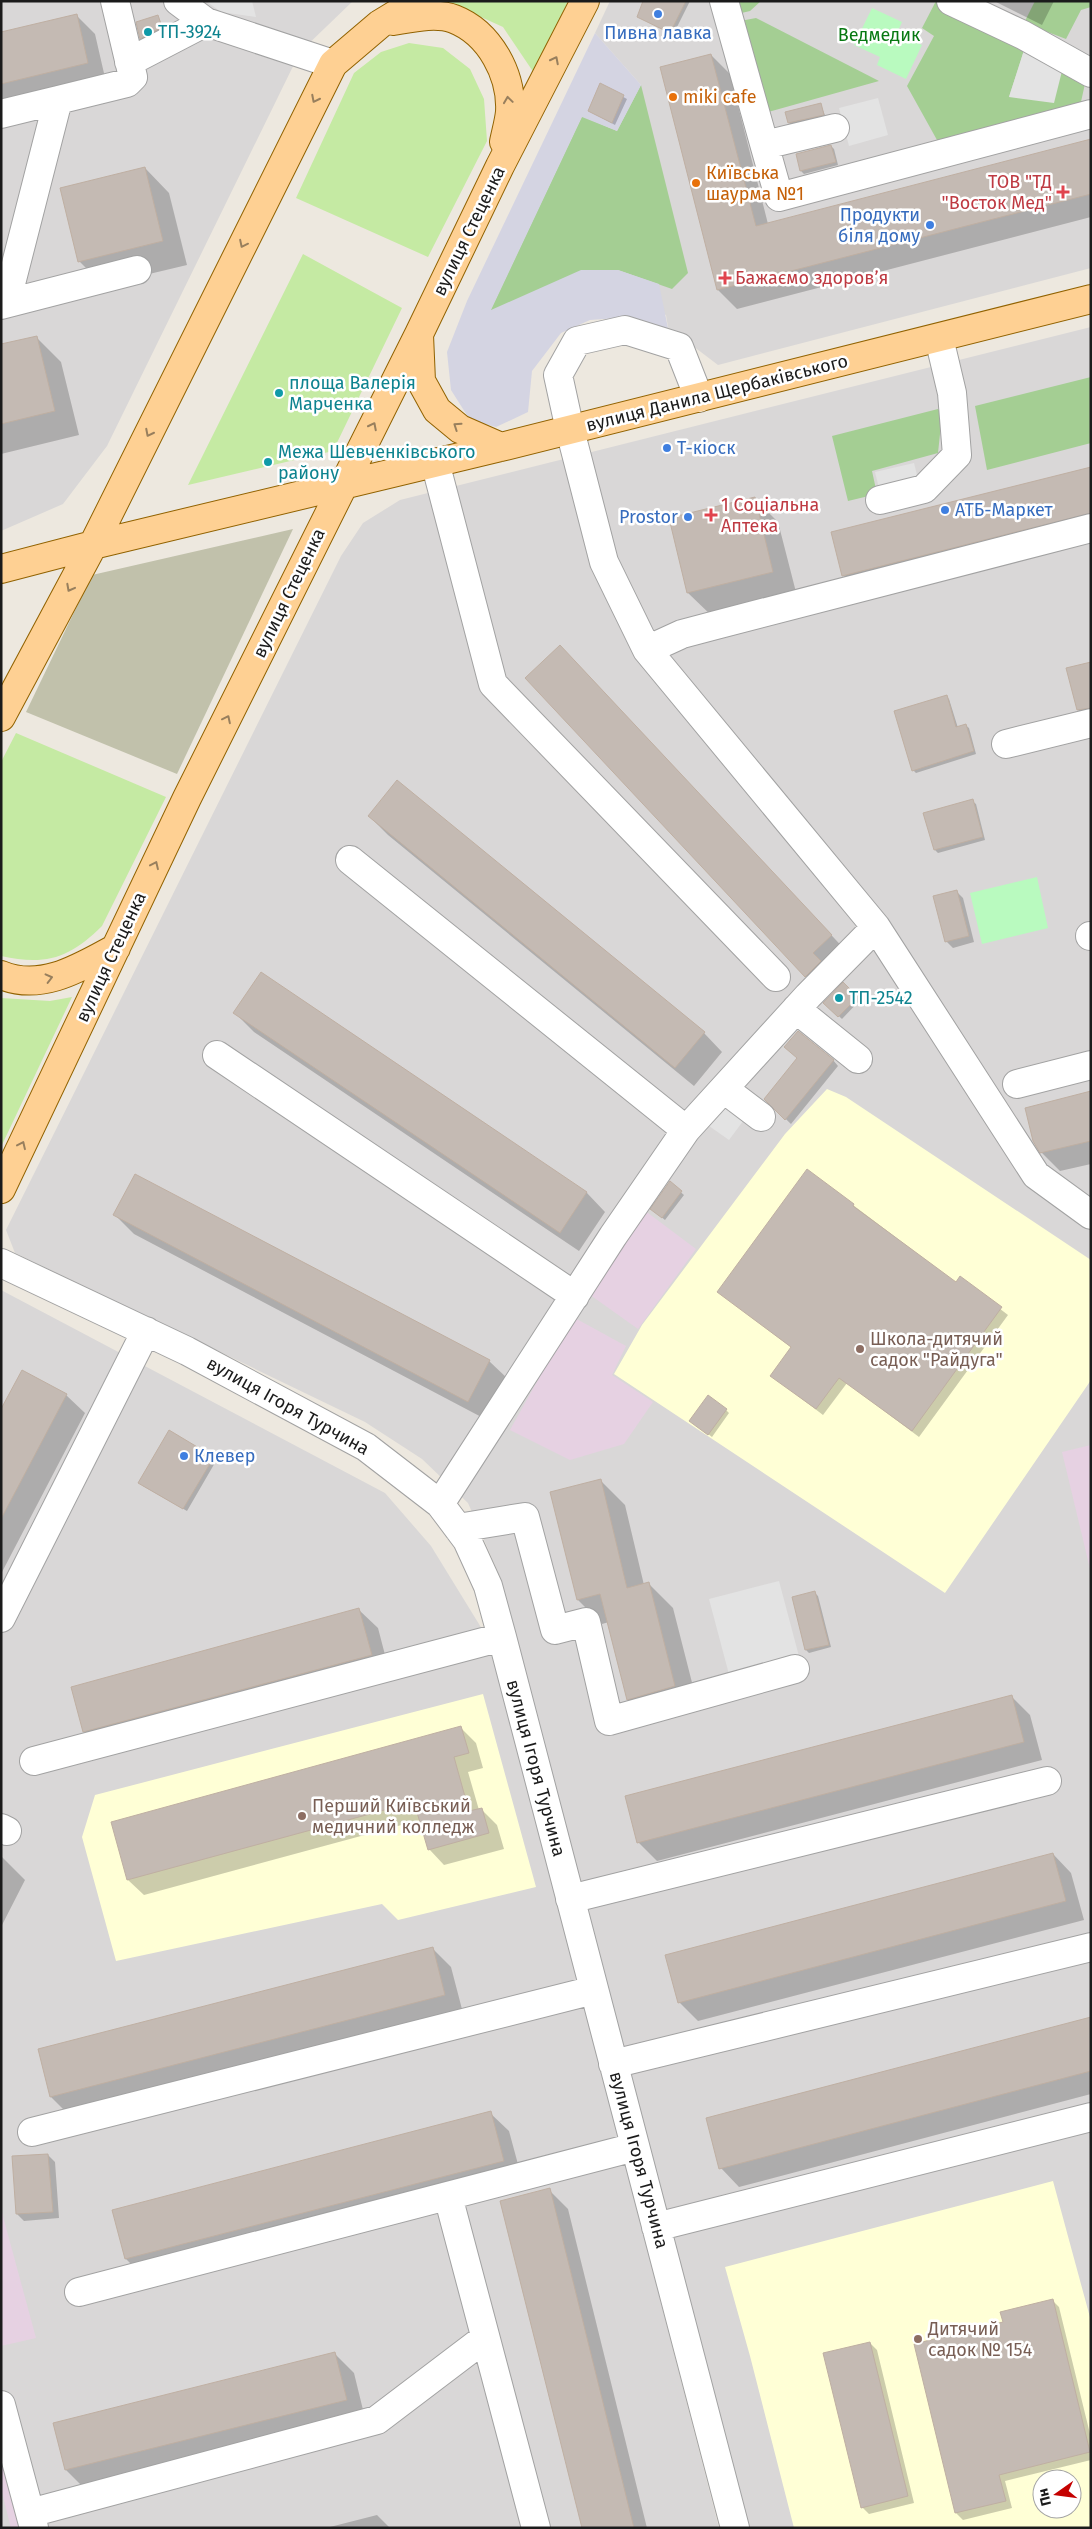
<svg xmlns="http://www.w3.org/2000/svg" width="1092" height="2529" viewBox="0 0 1092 2529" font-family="'Fira Sans',sans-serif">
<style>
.residential{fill:#d9d7d7;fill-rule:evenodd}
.industrial{fill:#e6d1e2}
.education{fill:#ffffd6;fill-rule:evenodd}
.construction{fill:#c1c1ab}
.grass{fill:#c5eaa3}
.forest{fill:#a4ce93}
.park{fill:#b9fabf}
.parking{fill:#e3e3e3}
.plaza{fill:#d4d4e2}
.shadow{fill:#0003}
.building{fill:#c4bab3;stroke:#bfafa2}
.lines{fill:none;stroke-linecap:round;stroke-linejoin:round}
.minor-casing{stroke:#a2a2a2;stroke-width:30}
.major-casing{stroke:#916200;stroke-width:30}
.minor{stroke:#fff;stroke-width:28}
.major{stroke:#fed093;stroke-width:28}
.oneway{stroke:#987f5d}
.shop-dot{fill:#3f7fe0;stroke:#fff;stroke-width:2}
.culture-dot{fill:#0f9aa8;stroke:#fff;stroke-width:2}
.food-dot{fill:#e8710a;stroke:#fff;stroke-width:2}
.health-dot{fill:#e0444e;stroke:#fff;stroke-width:2}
.education-dot{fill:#8d6e63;stroke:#fff;stroke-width:2}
.labels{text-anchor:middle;stroke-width:5;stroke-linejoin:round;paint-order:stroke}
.culture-label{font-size:18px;fill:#0d838f;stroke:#fff;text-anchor:start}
.shop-label{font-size:18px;fill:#366cbe;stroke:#fff;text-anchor:start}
.park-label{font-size:18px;fill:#087912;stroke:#fff}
.food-label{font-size:18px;fill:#c56008;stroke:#fff;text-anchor:start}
.health-label{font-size:18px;fill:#be3a42;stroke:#fff;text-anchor:start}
.street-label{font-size:18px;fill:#1b1b1b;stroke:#fff}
.education-label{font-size:18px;fill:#785e54;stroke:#fff;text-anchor:start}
</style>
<rect width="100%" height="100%" fill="#ede8df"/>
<path class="residential" d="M 1,1 L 353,1 L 300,52 L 107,446 L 63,504 L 1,531 Z
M 610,1 L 1091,1 L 1091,268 L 718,365 L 693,346 L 669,333 L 666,315 L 514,258 L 641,85 L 595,33 Z
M 1091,327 L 1091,2528 L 748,2528 L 501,1579 L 468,1503 L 422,1459 L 365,1422 L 15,1253 L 6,1230 L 341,556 L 363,523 L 400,500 ZM 1042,2479 L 1072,2479 L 1072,2509 L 1042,2509 Z
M 1,1290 L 385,1493 L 431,1546 L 482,1629 L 501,1683 L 719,2528 L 1,2528 Z"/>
<path class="industrial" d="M 640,1207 L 696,1249 L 638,1329 L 586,1292 Z
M 573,1317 L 626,1346 L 612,1375 L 653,1402 L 624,1444 L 570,1460 L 510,1430 Z
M 1091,1445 L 1091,1573 L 1062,1452 Z
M 1,2209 L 36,2338 L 1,2346 Z
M 1,2430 L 27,2528 L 11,2528 L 1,2489 Z"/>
<path class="education" d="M 827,1089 L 846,1097 L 1091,1260 L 1091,1380 L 945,1593 L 614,1374 L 642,1325 L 785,1134 Z
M 483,1694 L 536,1887 L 398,1920 L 382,1904 L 116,1961 L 82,1837 L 95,1795 Z
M 1053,2181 L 1091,2321 L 1091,2528 L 794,2528 L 750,2356 L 725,2267 ZM 1042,2479 L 1072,2479 L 1072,2509 L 1042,2509 Z"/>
<path class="construction" d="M 293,529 L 177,774 L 26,712 L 92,575 Z"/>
<path class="grass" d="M 568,1 L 534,73 L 503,27 L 448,2 Z
M 409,43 L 443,48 L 470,69 L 484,99 L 487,141 L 428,257 L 296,198 L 354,73 L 381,52 Z
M 303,254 L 402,308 L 333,451 L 188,485 Z
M 16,733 L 166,797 L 102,926 C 70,958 46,966 1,956 L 1,762 Z
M 72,997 L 1,1147 L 1,998 L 50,1001 Z"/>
<path class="forest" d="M 729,1 L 761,1 L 750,11 L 733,15 Z
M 936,1 L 1026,44 L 1009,97 L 1063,67 L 1086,79 L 1079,111 L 942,149 L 907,86 L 934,36 L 922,28 Z
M 1035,1 L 1091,1 L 1091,7 L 1081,10 L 1066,39 L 1024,23 Z
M 756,18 L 879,81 L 761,114 L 735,22 Z
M 641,85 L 688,273 L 672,289 L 618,270 L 490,311 L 582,116 L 617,131 Z
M 1091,377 L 1091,443 L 987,470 L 975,406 Z
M 938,409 L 942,415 L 938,453 L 872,471 L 877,494 L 848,501 L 832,436 Z"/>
<path class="park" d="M 872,8 L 902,22 L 897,33 L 922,45 L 906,79 L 877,65 L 880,57 L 854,45 Z
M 1037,877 L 1048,928 L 982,944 L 970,893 Z"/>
<path class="parking" d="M 206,1 L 252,1 L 256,17 L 221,12 Z
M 1026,44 L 1063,67 L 1054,103 L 1009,97 Z
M 878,98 L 888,135 L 849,146 L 839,108 Z
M 914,463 L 919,483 L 880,492 L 875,472 Z
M 729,1083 L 755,1105 L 729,1140 L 702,1121 Z
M 779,1581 L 805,1679 L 735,1697 L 709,1599 Z"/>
<path class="plaza" d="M 595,33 L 641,85 L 617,131 L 582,117 L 491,310 L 581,270 L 618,270 L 659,284 L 669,333 L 618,318 L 590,320 L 561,333 L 532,371 L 528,412 L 496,427 L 470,420 L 451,390 L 447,352 L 467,301 Z"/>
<path class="shadow" d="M 646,1 L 690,1 L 673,35 L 638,16 Z
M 994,1 L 1054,1 L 1042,25 Z
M 76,15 L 95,34 L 106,82 L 1,107 L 1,33 Z
M 158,17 L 164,31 L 144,41 L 141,38 Z
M 711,55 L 730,74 L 768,224 L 1091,140 L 1091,217 L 737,309 L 718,290 L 661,68 Z
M 601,85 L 627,99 L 615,125 L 589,111 Z
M 821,105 L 826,118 L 792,126 L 789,123 Z
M 831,146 L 834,149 L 838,165 L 804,174 L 801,171 Z
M 145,168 L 169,193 L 187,265 L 103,285 L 79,261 Z
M 36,337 L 61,362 L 79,435 L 1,454 L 1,346 Z
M 1091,468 L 1091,535 L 862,594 L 844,576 Z
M 754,498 L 778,522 L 797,596 L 713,617 L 688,593 L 670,519 Z
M 1091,664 L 1091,722 L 1078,710 Z
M 579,666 L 850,955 L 824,995 L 806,976 Z
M 946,696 L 949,699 L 958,728 L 965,725 L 969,728 L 976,754 L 916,773 L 913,770 Z
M 972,801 L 976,804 L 985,840 L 938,853 L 935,850 Z
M 369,816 L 704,1033 L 722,1052 L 694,1086 L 388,835 Z
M 956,891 L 963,898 L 974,942 L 953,948 L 946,941 Z
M 261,974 L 587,1193 L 605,1212 L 579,1251 L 254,1032 L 235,1013 Z
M 843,984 L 860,1000 L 842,1019 L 825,1003 Z
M 833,1060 L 838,1066 L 791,1124 L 765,1099 Z
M 1091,1093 L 1091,1164 L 1060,1171 L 1041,1152 Z
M 670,1183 L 684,1195 L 665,1220 L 655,1212 Z
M 853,1205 L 956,1283 L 960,1278 L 1008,1315 L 919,1437 L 847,1383 L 823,1415 L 772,1376 L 792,1348 L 719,1292 Z
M 115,1215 L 489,1361 L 508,1379 L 487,1420 L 134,1234 Z
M 66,1395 L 85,1413 L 1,1574 L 1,1412 Z
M 726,1410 L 729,1413 L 712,1437 L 694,1423 Z
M 213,1458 L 216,1461 L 187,1511 L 143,1486 Z
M 601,1481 L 625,1505 L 644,1585 L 649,1584 L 673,1608 L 699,1710 L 652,1724 L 628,1699 L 609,1622 L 602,1624 L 578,1600 Z
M 815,1593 L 818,1596 L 831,1647 L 809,1653 L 806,1650 L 793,1598 Z
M 359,1610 L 378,1628 L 390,1674 L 103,1750 L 85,1731 Z
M 1011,1696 L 1030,1715 L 1042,1760 L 657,1861 L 638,1842 Z
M 461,1728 L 476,1743 L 483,1768 L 468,1772 L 479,1810 L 481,1809 L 497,1825 L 504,1849 L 444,1865 L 429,1849 L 420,1820 L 144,1895 L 128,1880 Z
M 1053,1854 L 1071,1873 L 1084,1920 L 698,2021 L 679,2002 Z
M 1,1856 L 25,1880 L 1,1927 Z
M 432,1948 L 451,1967 L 463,2013 L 70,2116 L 51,2097 L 39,2050 Z
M 1091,2018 L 1091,2094 L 739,2187 L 721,2168 Z
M 490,2113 L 509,2131 L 522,2179 L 145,2278 L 126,2259 L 114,2211 Z
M 48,2155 L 55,2162 L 59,2218 L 24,2221 L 17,2214 Z
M 549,2190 L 568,2209 L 647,2528 L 583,2528 Z
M 1052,2300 L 1059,2307 L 1091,2438 L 1091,2460 L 1005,2481 L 1012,2508 L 963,2520 L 956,2513 L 916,2345 L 1004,2323 Z
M 870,2343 L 877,2350 L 914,2503 L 869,2514 L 862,2507 Z
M 335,2354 L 354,2373 L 365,2418 L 85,2489 L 66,2470 L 54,2424 Z
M 377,2515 L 390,2528 L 326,2528 Z"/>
<path class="building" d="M 643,1 L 686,1 L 670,33 L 637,17 Z
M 77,14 L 88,63 L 1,84 L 1,32 Z
M 158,15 L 162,27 L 140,39 L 136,22 Z
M 711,54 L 756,226 L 1091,139 L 1091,194 L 717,290 L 660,67 Z
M 600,83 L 624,95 L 612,123 L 588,111 Z
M 821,103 L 824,115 L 788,123 L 785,112 Z
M 831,145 L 836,162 L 800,171 L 796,154 Z
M 145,167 L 163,241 L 78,262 L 60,188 Z
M 37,336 L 55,411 L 1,424 L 1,344 Z
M 1091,467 L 1091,513 L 842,576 L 831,532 Z
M 755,497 L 773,572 L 687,593 L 669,518 Z
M 560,645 L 832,935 L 813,953 L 821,961 L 805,977 L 525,678 Z
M 1091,662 L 1091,708 L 1077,710 L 1066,668 Z
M 947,695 L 956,727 L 966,724 L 974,751 L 912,771 L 894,711 Z
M 397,780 L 705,1032 L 675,1068 L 368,816 Z
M 973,799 L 983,837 L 934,850 L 923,813 Z
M 957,890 L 969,936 L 945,942 L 933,896 Z
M 261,972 L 587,1192 L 560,1233 L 233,1013 Z
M 843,982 L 858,997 L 838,1017 L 823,1003 Z
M 798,1031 L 834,1060 L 785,1120 L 764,1099 L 797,1058 L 784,1047 Z
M 1091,1091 L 1091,1141 L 1040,1153 L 1033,1141 L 1025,1108 Z
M 807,1169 L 854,1204 L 853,1206 L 956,1282 L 960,1276 L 1002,1307 L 912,1431 L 839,1378 L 816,1409 L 770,1376 L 791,1347 L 717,1292 Z
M 135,1174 L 490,1360 L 468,1402 L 113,1215 Z
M 670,1181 L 682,1191 L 662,1218 L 650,1209 Z
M 22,1370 L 67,1394 L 1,1519 L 1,1409 Z
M 708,1395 L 727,1409 L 708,1435 L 689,1421 Z
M 169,1430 L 214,1457 L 183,1509 L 138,1483 Z
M 601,1479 L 627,1588 L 649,1582 L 675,1686 L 627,1700 L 600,1594 L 577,1600 L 550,1492 Z
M 815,1591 L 829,1645 L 805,1650 L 792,1597 Z
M 359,1608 L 372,1655 L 83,1732 L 71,1687 Z
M 1012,1695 L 1024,1742 L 637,1843 L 625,1796 Z
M 461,1726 L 469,1753 L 454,1757 L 469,1811 L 482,1808 L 489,1833 L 428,1850 L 414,1802 L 127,1880 L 111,1822 Z
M 1053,1853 L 1066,1901 L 678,2003 L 665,1955 Z
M 433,1947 L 445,1995 L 50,2097 L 38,2049 Z
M 1091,2017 L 1091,2071 L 719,2169 L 706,2118 Z
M 491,2111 L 504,2161 L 125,2259 L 112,2210 Z
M 48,2154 L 53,2212 L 16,2214 L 12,2156 Z
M 550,2188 L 634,2528 L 582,2528 L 500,2201 Z
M 1053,2299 L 1090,2452 L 999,2475 L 1006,2501 L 955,2513 L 914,2344 L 1003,2322 L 1000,2312 Z
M 870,2342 L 908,2496 L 861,2508 L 823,2353 Z
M 335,2352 L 347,2400 L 65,2470 L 53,2423 Z"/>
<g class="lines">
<defs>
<path id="minor" d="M 178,1 L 206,22
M 724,1 L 779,197 L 1091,114
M 951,1 L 1023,35 L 1091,73
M 129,62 L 206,22 L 333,64
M 1,114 L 58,100
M 765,145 L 835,128
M 6,303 L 58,100 L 127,83 L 133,77 L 115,1
M 1,305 L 137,270
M 699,398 L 679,347 L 625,330 L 577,341 L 558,375 L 570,430 L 604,562 L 647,650 L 876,927 L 1036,1175 L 1091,1215
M 435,462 L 493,684 L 776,977
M 880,500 L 924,489 L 957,455 L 952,393 L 939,338
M 647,650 L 682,634 L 716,625 L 1091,528
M 1006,744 L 1091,723
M 350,860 L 686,1130
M 1090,936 L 1091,936
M 796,1009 L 858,1059
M 217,1055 L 575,1296
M 1017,1084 L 1091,1065
M 724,1089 L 761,1117
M 1,1263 L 187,1351 L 366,1447 L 440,1504 L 467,1540 L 488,1586 L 502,1637 L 735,2528
M 440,1504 L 613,1236 L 686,1130 L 808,996 L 876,927
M 458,1528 L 525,1517 L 555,1630 L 586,1622 L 609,1721 L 795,1669
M 1,1618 L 146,1331
M 34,1761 L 502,1637
M 1,1828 L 7,1831
M 570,1899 L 1047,1781
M 613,2064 L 1091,1947
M 32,2132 L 594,1990
M 448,2196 L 536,2528
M 656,2227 L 1091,2117
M 79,2292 L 635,2147
M 1,2405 L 34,2528
M 30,2513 L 377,2420 L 485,2338"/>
<path id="major" d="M 393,21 C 411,18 436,12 454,19 C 490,33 512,75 510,112 C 509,122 506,132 504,142
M 419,335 L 421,381 L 437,410 L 460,429 L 501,447
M 1,569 L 93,545 L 501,447 L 1091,299
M 1,717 L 93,545 L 333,64 L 380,24 L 418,1
M 1,975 C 42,992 81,967 116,948
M 1,1189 L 187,798 L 419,334 L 500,166 L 585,1"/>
</defs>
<use href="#minor" class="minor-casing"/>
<use href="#major" class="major-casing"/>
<use href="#minor" class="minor"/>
<use href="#major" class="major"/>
</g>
<defs><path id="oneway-chevron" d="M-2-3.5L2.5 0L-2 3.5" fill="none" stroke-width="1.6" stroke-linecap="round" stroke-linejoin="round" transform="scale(1.25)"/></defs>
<g class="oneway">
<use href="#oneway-chevron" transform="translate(555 60) rotate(-63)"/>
<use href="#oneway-chevron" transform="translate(315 99) rotate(117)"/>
<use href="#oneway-chevron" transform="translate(508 100) rotate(-98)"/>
<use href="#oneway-chevron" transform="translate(243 244) rotate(116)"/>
<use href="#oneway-chevron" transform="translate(373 426) rotate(-63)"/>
<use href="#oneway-chevron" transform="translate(457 426) rotate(-146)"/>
<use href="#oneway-chevron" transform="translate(149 433) rotate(117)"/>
<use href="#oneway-chevron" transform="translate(70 588) rotate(118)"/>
<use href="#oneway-chevron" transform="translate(227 719) rotate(-64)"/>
<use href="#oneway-chevron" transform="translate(155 865) rotate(-65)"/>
<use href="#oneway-chevron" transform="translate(49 978) rotate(-14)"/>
<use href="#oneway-chevron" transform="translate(22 1145) rotate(-65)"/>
</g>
<g class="shop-dot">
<circle cx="658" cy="14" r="5"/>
<circle cx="930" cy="225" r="5"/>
<circle cx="667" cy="448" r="5"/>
<circle cx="945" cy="510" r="5"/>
<circle cx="688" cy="517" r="5"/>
<circle cx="184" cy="1456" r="5"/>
</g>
<g class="culture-dot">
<circle cx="148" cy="32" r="5"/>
<circle cx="279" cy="393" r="5"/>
<circle cx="268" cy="462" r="5"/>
<circle cx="839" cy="998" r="5"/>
</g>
<g class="food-dot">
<circle cx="673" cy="97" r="5"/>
<circle cx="696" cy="183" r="5"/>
</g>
<g class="health-dot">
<path d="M1060.5 184.5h5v5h5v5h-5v5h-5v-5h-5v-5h5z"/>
<path d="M722.5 270.5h5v5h5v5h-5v5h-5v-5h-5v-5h5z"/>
<path d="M708.5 507.5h5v5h5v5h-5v5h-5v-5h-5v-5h5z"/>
</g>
<g class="education-dot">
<circle cx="860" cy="1349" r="5"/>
<circle cx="302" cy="1816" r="5"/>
<circle cx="918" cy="2339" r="5"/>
</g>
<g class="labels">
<g class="culture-label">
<text x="158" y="38">ТП-3924</text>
<text x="289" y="389">площа Валерія<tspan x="289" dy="21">Марченка</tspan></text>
<text x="278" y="458">Межа Шевченківського<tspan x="278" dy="21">району</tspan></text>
<text x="849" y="1004">ТП-2542</text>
</g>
<g class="shop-label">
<text x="658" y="39" text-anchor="middle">Пивна лавка</text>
<text x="920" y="221" text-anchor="end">Продукти<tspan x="920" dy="21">біля дому</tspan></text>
<text x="677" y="454">Т-кіоск</text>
<text x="955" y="516">АТБ-Маркет</text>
<text x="678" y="523" text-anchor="end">Prostor</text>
<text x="194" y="1462">Клевер</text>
</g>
<g class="park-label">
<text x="879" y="41">Ведмедик</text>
</g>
<g class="food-label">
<text x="683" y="103">miki cafe</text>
<text x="706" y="179">Київська<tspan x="706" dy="21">шаурма №1</tspan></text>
</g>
<g class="health-label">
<text x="1052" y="188" text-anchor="end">ТОВ "ТД<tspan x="1052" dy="21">"Восток Мед"</tspan></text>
<text x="735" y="284">Бажаємо здоровʼя</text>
<text x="721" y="511">1 Соціальна<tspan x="721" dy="21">Аптека</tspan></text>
</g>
<g class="street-label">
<text transform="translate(469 231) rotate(-64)" y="6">вулиця Стеценка</text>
<text transform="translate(717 393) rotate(-14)" y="6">вулиця Данила Щербаківського</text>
<text transform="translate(289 593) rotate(-64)" y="6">вулиця Стеценка</text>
<text transform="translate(111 957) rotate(-65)" y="6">вулиця Стеценка</text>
<text transform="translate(288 1406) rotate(29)" y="6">вулиця Ігоря Турчина</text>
<text transform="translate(536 1768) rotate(75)" y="6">вулиця Ігоря Турчина</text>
<text transform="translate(639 2160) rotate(75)" y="6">вулиця Ігоря Турчина</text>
</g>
<g class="education-label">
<text x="870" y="1345">Школа-дитячий<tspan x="870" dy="21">садок "Райдуга"</tspan></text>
<text x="312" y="1812">Перший Київський<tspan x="312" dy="21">медичний колледж</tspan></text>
<text x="928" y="2335">Дитячий<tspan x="928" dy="21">садок № 154</tspan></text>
</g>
</g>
<rect width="1092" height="2529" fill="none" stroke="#1b1b1b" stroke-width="5"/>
<g transform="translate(1057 2494) rotate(256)"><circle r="24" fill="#ffffff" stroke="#a4a4a4"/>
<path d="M0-4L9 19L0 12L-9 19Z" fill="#c50100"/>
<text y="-8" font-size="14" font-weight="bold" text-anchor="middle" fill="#1b1b1b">Пн</text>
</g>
</svg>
